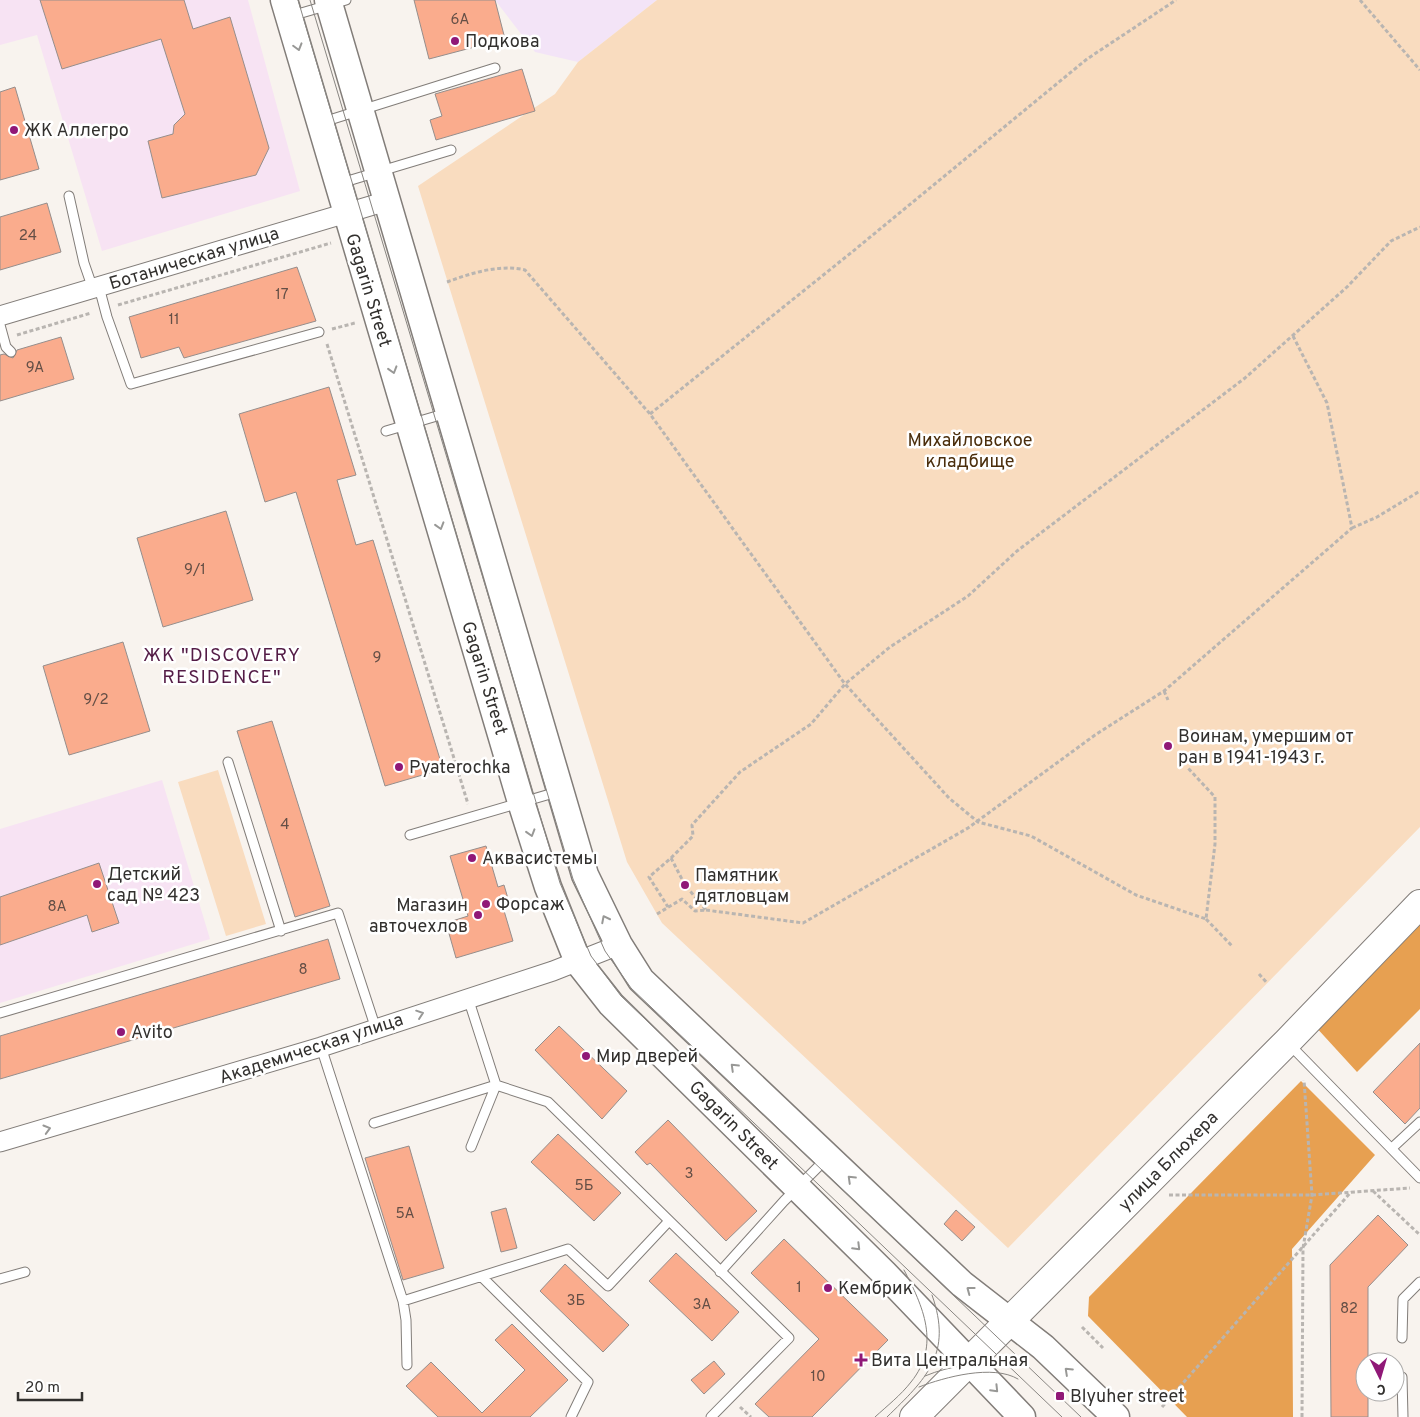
<svg xmlns="http://www.w3.org/2000/svg" width="1420" height="1417" viewBox="0 0 1420 1417" font-family="Overpass,sans-serif">
<style>
.industrial{fill:#f3e4f7}
.education{fill:#f7e3f3}
.green{fill:#f9dcbf}
.forest{fill:#e7a051}
.building{fill:#faac8d;stroke:#958e8c}
.lines{fill:none;stroke-linecap:round;stroke-linejoin:round}
.lane-casing{stroke:#827d79;stroke-width:11}
.street-casing{stroke:#827d79;stroke-width:21}
.secondary-casing{stroke:#827d79;stroke-width:29}
.primary-casing{stroke:#827d79;stroke-width:30}
.path{stroke:#b9b5b1;stroke-width:3;stroke-dasharray:4 2.5;stroke-linecap:butt}
.lane{stroke:#fff;stroke-width:9}
.street{stroke:#fff;stroke-width:19}
.secondary{stroke:#fff;stroke-width:26}
.primary{stroke:#fff;stroke-width:28}
.tram{stroke:#898682;stroke-width:1}
.oneway{stroke:#989896}
.poi-dot{fill:#901877;stroke:#fff;stroke-width:2}
.labels{text-anchor:middle;stroke-width:5;stroke-linejoin:round;paint-order:stroke}
.number-label{font-size:15px;fill:#644f46}
.poi-label{font-size:18px;fill:#32302e;stroke:#fff;text-anchor:start}
.street-label{font-size:18px;fill:#32302e;stroke:#fff}
.park-label{font-size:18px;fill:#4b2e0c;stroke:#fff}
.neighbourhood-label{font-size:19px;letter-spacing:1px;fill:#541c46;stroke:#fff}
</style>
<rect width="100%" height="100%" fill="#f8f3ee"/>
<path class="industrial" d="M 495,0 L 657,0 L 578,62 L 535,52 Z"/>
<path class="education" d="M 0,0 L 248,0 L 300,191 L 102,251 L 37,35 L 0,45 Z
M 162,780 L 210,939 L 0,1003 L 0,829 Z"/>
<path class="green" d="M 657,0 L 1420,0 L 1420,827 L 1008,1248 L 662,923 L 627,862 L 418,186 L 555,94 L 578,62 Z
M 218,770 L 266,924 L 226,936 L 178,782 Z"/>
<path class="forest" d="M 1420,921 L 1420,1009 L 1357,1072 L 1314,1025 Z
M 1301,1081 L 1375,1155 L 1292,1249 L 1293,1417 L 1187,1417 L 1088,1316 L 1089,1297 Z"/>
<path class="building" d="M 40,0 L 184,0 L 193,29 L 230,17 L 269,148 L 256,175 L 162,198 L 148,141 L 173,134 L 174,125 L 185,114 L 161,39 L 62,69 Z
M 414,0 L 495,0 L 505,39 L 429,59 Z
M 522,69 L 535,111 L 436,140 L 430,120 L 442,116 L 435,94 Z
M 15,87 L 39,169 L 0,180 L 0,92 Z
M 47,203 L 61,252 L 0,270 L 0,217 Z
M 297,267 L 316,321 L 184,358 L 179,347 L 141,358 L 129,317 Z
M 61,337 L 74,379 L 0,401 L 0,355 L 4,354 L 13,358 L 17,350 Z
M 329,387 L 356,475 L 337,480 L 356,545 L 373,540 L 443,769 L 385,786 L 296,492 L 265,502 L 239,414 Z
M 226,511 L 253,600 L 163,627 L 137,538 Z
M 123,642 L 150,731 L 69,755 L 43,666 Z
M 272,721 L 330,906 L 295,917 L 237,731 Z
M 486,846 L 498,887 L 504,885 L 509,902 L 502,904 L 513,941 L 456,958 L 446,923 L 468,916 L 450,856 Z
M 99,863 L 119,923 L 92,932 L 87,915 L 0,945 L 0,897 Z
M 328,939 L 340,979 L 0,1079 L 0,1036 Z
M 559,1026 L 627,1091 L 602,1119 L 535,1050 Z
M 1420,1043 L 1420,1108 L 1405,1124 L 1373,1092 Z
M 668,1120 L 757,1211 L 726,1241 L 650,1163 L 647,1165 L 635,1152 Z
M 558,1134 L 621,1193 L 594,1221 L 531,1162 Z
M 409,1146 L 444,1268 L 403,1280 L 365,1158 Z
M 506,1208 L 517,1248 L 501,1252 L 491,1212 Z
M 956,1210 L 975,1227 L 962,1241 L 944,1224 Z
M 1378,1215 L 1408,1245 L 1368,1287 L 1368,1362 L 1365,1362 L 1365,1392 L 1368,1392 L 1368,1417 L 1331,1417 L 1330,1265 Z
M 784,1239 L 888,1340 L 812,1417 L 769,1417 L 755,1404 L 819,1339 L 751,1273 Z
M 676,1253 L 739,1312 L 712,1341 L 649,1281 Z
M 565,1264 L 629,1325 L 603,1352 L 540,1291 Z
M 512,1324 L 568,1380 L 530,1417 L 438,1417 L 406,1386 L 431,1362 L 482,1413 L 525,1370 L 495,1340 Z
M 714,1361 L 725,1374 L 704,1394 L 691,1380 Z"/>
<g class="lines">
<defs>
<path id="lane" d="M 291,16 L 346,0
M 323,122 L 495,68
M 341,183 L 451,150
M 69,196 L 84,263 L 93,289
M 99,287 L 107,317 L 131,384 L 319,332
M 0,325 L 6,347 L 11,352
M 386,431 L 447,413
M 228,762 L 281,931
M 410,835 L 557,792
M 468,998 L 496,1085 L 471,1147
M 0,1013 L 338,913 L 376,1029
M 1289,1044 L 1420,1178
M 321,1047 L 403,1301 L 568,1249 L 608,1286 L 669,1221
M 374,1123 L 496,1085 L 548,1102 L 789,1338 L 711,1417
M 1392,1148 L 1420,1122
M 720,1272 L 784,1201 L 826,1159
M 482,1277 L 588,1382 L 571,1417
M 0,1279 L 25,1272
M 403,1301 L 406,1320 L 407,1365
M 1402,1338 L 1403,1299 L 1420,1282
M 1402,1377 L 1403,1417"/>
<path id="street" d="M 0,316 L 387,201
M 0,1142 L 321,1047 L 553,971 L 619,945"/>
<path id="secondary" d="M 284,0 L 521,802 L 548,887 L 578,962 L 611,1004 L 884,1273 L 1022,1417
M 328,0 L 585,875 L 619,945 L 641,980 L 962,1284 L 1043,1347 L 1116,1417"/>
<path id="primary" d="M 914,1417 L 1287,1042 L 1420,904"/>
</defs>
<use href="#lane" class="lane-casing"/>
<use href="#street" class="street-casing"/>
<use href="#secondary" class="secondary-casing"/>
<use href="#primary" class="primary-casing"/>
<path class="path" d="M 1360,0 L 1420,70
M 447,282 C 471,273 500,264 525,270 L 650,414 L 845,684 L 949,798 L 978,822 L 1031,836 L 1136,895 L 1206,919 L 1215,844 L 1215,797 L 1188,768
M 118,305 L 331,243
M 332,329 L 355,323
M 17,335 L 91,313
M 327,344 L 468,804
M 650,414 L 852,252 L 1087,59 L 1176,0
M 1352,528 L 1377,517 L 1420,491
M 1164,691 L 1168,700
M 671,858 L 693,836 L 692,825 L 740,772 L 811,724 L 845,684 L 890,647 L 968,596 L 1017,551 L 1245,378 L 1347,287 L 1391,241 L 1420,227
M 706,910 L 803,923 L 968,828 L 1095,735 L 1164,691 L 1352,528 L 1327,403 L 1293,336
M 657,914 L 682,899 L 695,911 L 706,910 L 685,885 L 671,858 L 649,877 L 668,907
M 1206,919 L 1233,947
M 1259,974 L 1267,983
M 1373,1191 L 1420,1235
M 1169,1195 L 1312,1195 L 1410,1188
M 1082,1327 L 1103,1348
M 740,1407 L 751,1417
M 1162,1407 L 1351,1192
M 1302,1417 L 1303,1248 L 1312,1195 L 1304,1080"/>
<use href="#lane" class="lane"/>
<use href="#street" class="street"/>
<use href="#secondary" class="secondary"/>
<use href="#primary" class="primary"/>
<path class="tram" d="M 298,0 L 560,883 L 591,956 L 621,996 L 1062,1417
M 310,0 L 573,879 L 605,951 L 631,988 L 1081,1417
M 925,1376 C 951,1365 981,1362 1009,1365
M 919,1387 C 945,1377 993,1364 1018,1379
M 875,1417 C 887,1406 901,1395 911,1382 C 941,1345 923,1306 904,1270
M 887,1417 C 926,1379 953,1354 932,1295"/>
</g>
<defs><path id="oneway-chevron" d="M-2-3.5L2.5 0L-2 3.5" fill="none" stroke-width="1.6" stroke-linecap="round" stroke-linejoin="round" transform="scale(1.25)"/></defs>
<g class="oneway">
<use href="#oneway-chevron" transform="translate(298 47) rotate(74)"/>
<use href="#oneway-chevron" transform="translate(393 370) rotate(73)"/>
<use href="#oneway-chevron" transform="translate(440 526) rotate(73)"/>
<use href="#oneway-chevron" transform="translate(531 833) rotate(73)"/>
<use href="#oneway-chevron" transform="translate(605 919) rotate(-117)"/>
<use href="#oneway-chevron" transform="translate(420 1014) rotate(-19)"/>
<use href="#oneway-chevron" transform="translate(734 1067) rotate(-136)"/>
<use href="#oneway-chevron" transform="translate(47 1129) rotate(-16)"/>
<use href="#oneway-chevron" transform="translate(851 1179) rotate(-136)"/>
<use href="#oneway-chevron" transform="translate(857 1247) rotate(45)"/>
<use href="#oneway-chevron" transform="translate(970 1290) rotate(-143)"/>
<use href="#oneway-chevron" transform="translate(1068 1371) rotate(-137)"/>
<use href="#oneway-chevron" transform="translate(995 1389) rotate(46)"/>
</g>
<g class="poi-dot">
<circle cx="455" cy="41" r="5"/>
<circle cx="14" cy="130" r="5"/>
<circle cx="1168" cy="746" r="5"/>
<circle cx="399" cy="767" r="5"/>
<circle cx="472" cy="858" r="5"/>
<circle cx="97" cy="884" r="5"/>
<circle cx="685" cy="885" r="5"/>
<circle cx="486" cy="904" r="5"/>
<circle cx="478" cy="915" r="5"/>
<circle cx="121" cy="1032" r="5"/>
<circle cx="586" cy="1056" r="5"/>
<circle cx="828" cy="1288" r="5"/>
<path d="M858.5 1352.5h5v5h5v5h-5v5h-5v-5h-5v-5h5z"/>
<rect x="1055" y="1391" width="10" height="10" rx="2.5"/>
</g>
<g class="labels">
<g class="number-label">
<text x="460" y="24">6А</text>
<text x="28" y="240">24</text>
<text x="282" y="299">17</text>
<text x="174" y="324">11</text>
<text x="35" y="372">9А</text>
<text x="195" y="574">9/1</text>
<text x="377" y="662">9</text>
<text x="96" y="704">9/2</text>
<text x="285" y="829">4</text>
<text x="57" y="911">8А</text>
<text x="303" y="974">8</text>
<text x="689" y="1178">3</text>
<text x="584" y="1190">5Б</text>
<text x="405" y="1218">5А</text>
<text x="799" y="1292">1</text>
<text x="576" y="1305">3Б</text>
<text x="702" y="1309">3А</text>
<text x="1349" y="1313">82</text>
<text x="818" y="1381">10</text>
</g>
<g class="poi-label">
<text x="465" y="47">Подкова</text>
<text x="24" y="136">ЖК Аллегро</text>
<text x="1178" y="742">Воинам, умершим от<tspan x="1178" dy="21">ран в 1941-1943 г.</tspan></text>
<text x="409" y="773">Pyaterochka</text>
<text x="482" y="864">Аквасистемы</text>
<text x="107" y="880">Детский<tspan x="107" dy="21">сад № 423</tspan></text>
<text x="695" y="881">Памятник<tspan x="695" dy="21">дятловцам</tspan></text>
<text x="496" y="910">Форсаж</text>
<text x="468" y="911" text-anchor="end">Магазин<tspan x="468" dy="21">авточехлов</tspan></text>
<text x="131" y="1038">Avito</text>
<text x="596" y="1062">Мир дверей</text>
<text x="838" y="1294">Кембрик</text>
<text x="871" y="1366">Вита Центральная</text>
<text x="1070" y="1402">Blyuher street</text>
</g>
<g class="street-label">
<text transform="translate(194 258) rotate(-17)" y="6">Ботаническая улица</text>
<text transform="translate(369 290) rotate(73)" y="6">Gagarin Street</text>
<text transform="translate(485 678) rotate(73)" y="6">Gagarin Street</text>
<text transform="translate(311 1048) rotate(-18)" y="6">Академическая улица</text>
<text transform="translate(734 1125) rotate(45)" y="6">Gagarin Street</text>
<text transform="translate(1168 1161) rotate(-45)" y="6">улица Блюхера</text>
</g>
<g class="park-label">
<text x="970" y="446">Михайловское<tspan x="970" dy="21">кладбище</tspan></text>
</g>
<g class="neighbourhood-label">
<text x="222" y="661">ЖК "DISCOVERY<tspan x="222" dy="22">RESIDENCE"</tspan></text>
</g>
</g>
<g transform="translate(1380 1377) rotate(175)"><circle r="24" fill="#ffffff" stroke="#adacab"/>
<path d="M0-4L9 19L0 12L-9 19Z" fill="#901877"/>
<text y="-8" font-size="14" font-weight="bold" text-anchor="middle" fill="#32302e">С</text>
</g>
<path d="M18 1392v8h64v-8" fill="none" stroke="#32302e" stroke-width="2.5"/>
<text x="25" y="1392" font-size="15" fill="#32302e" stroke="#ffffff" stroke-width="4" paint-order="stroke">20 m</text>
</svg>
